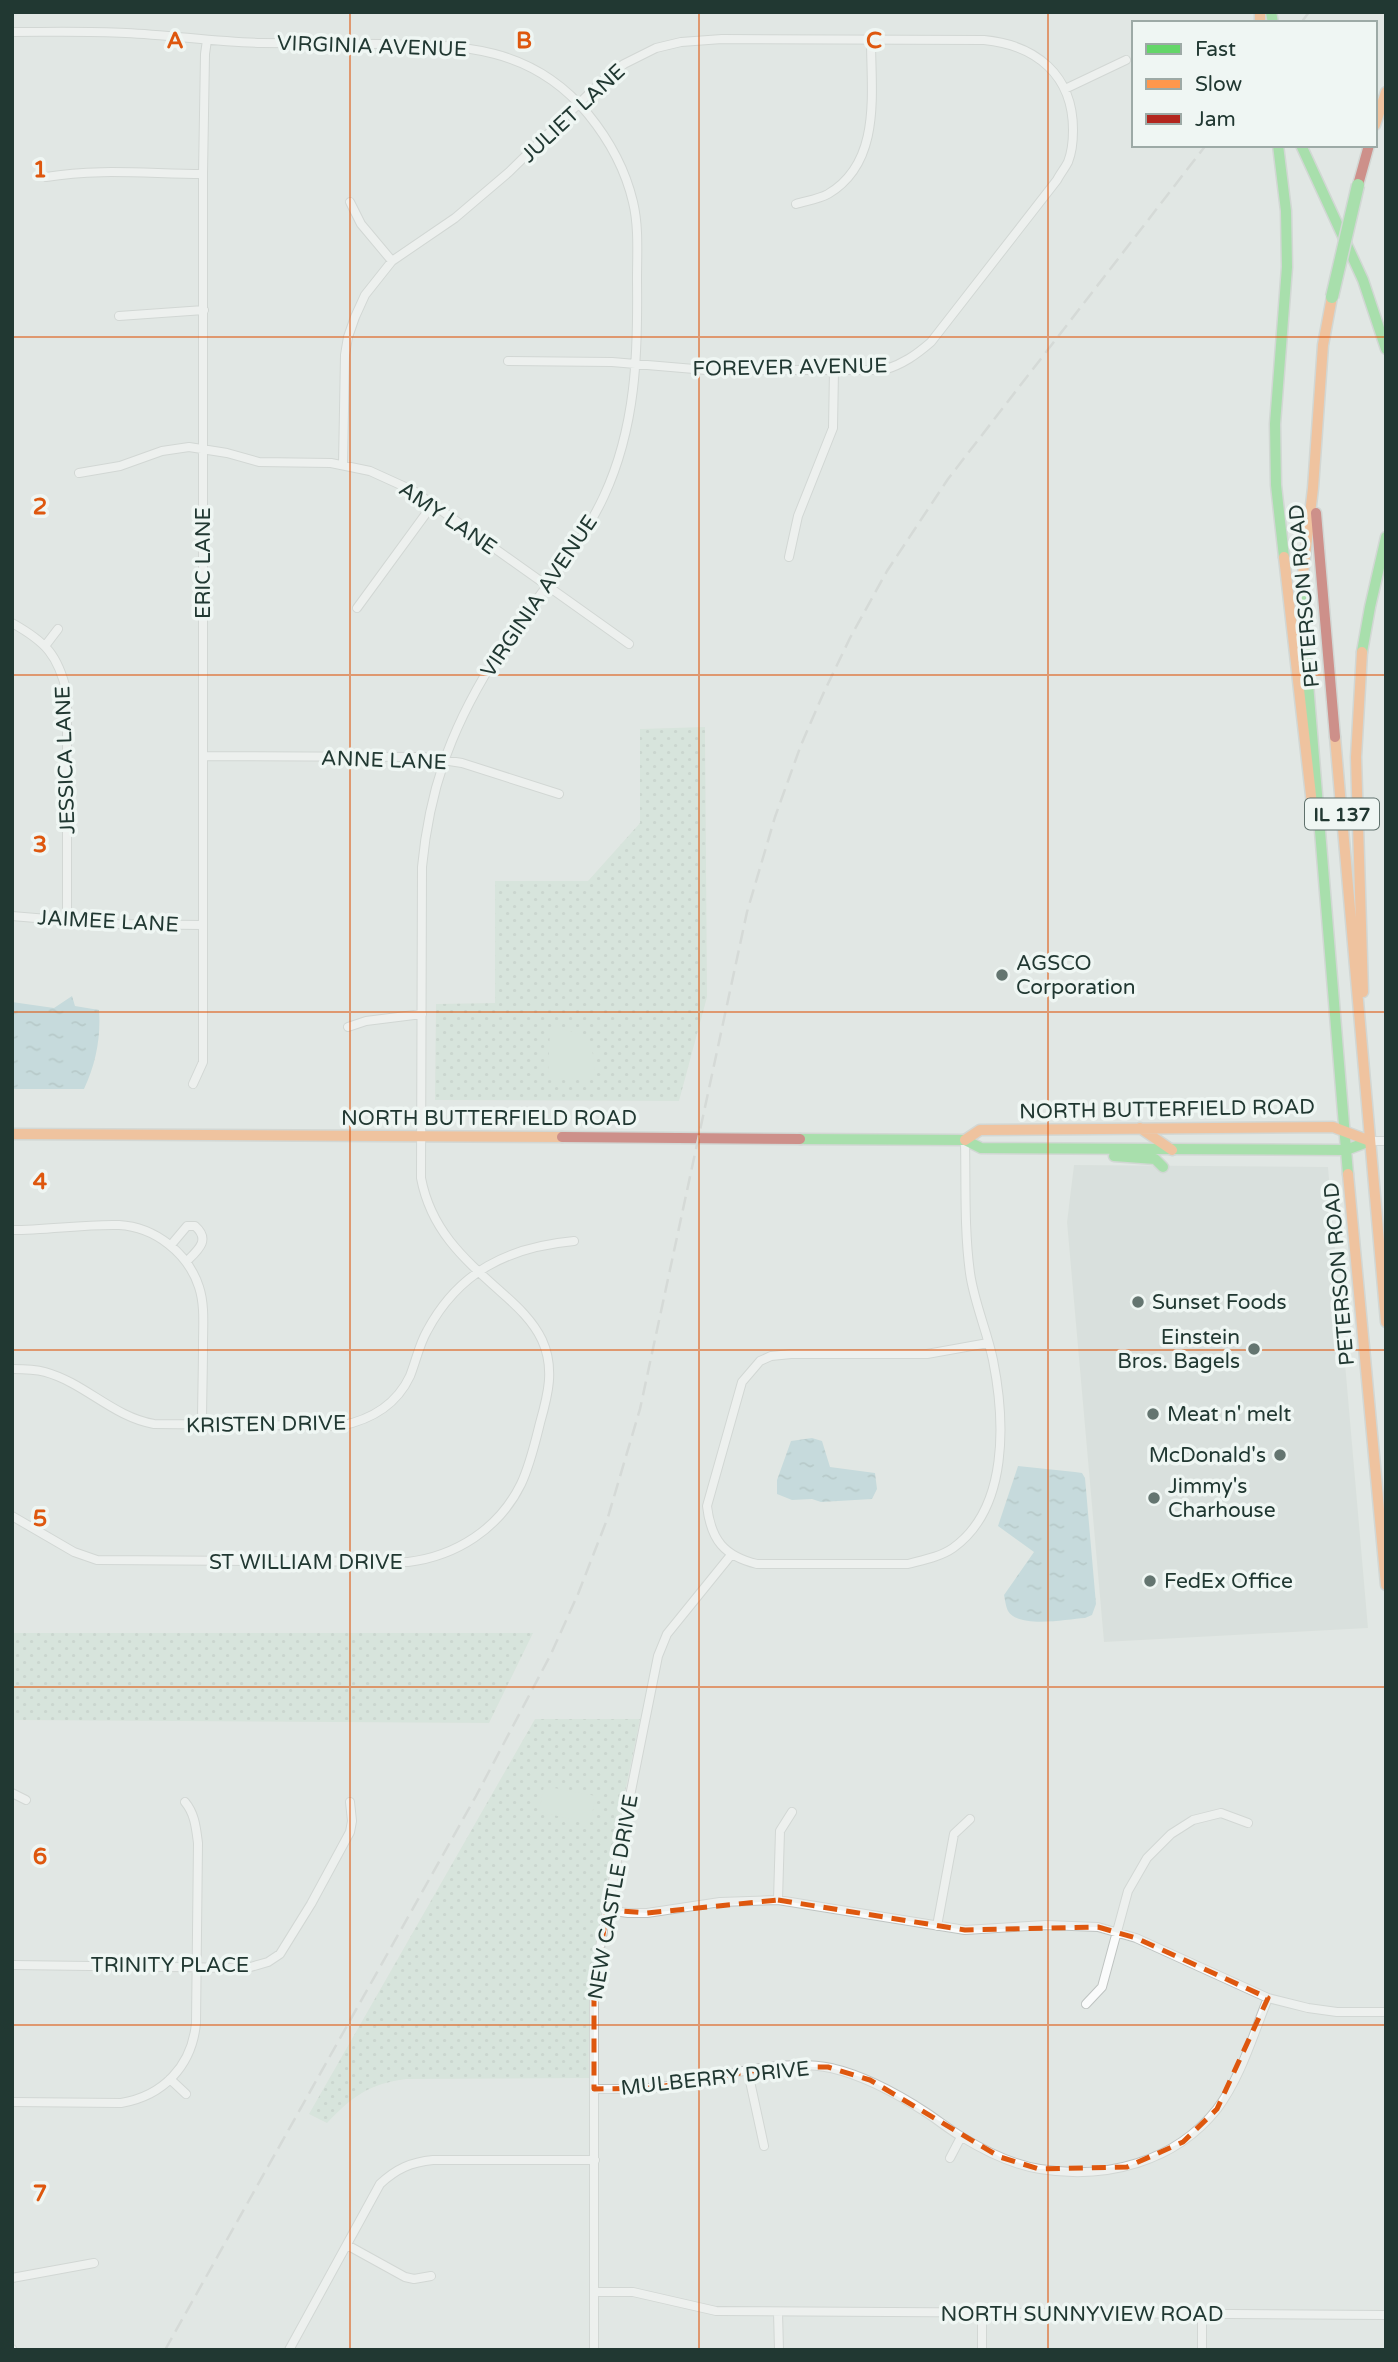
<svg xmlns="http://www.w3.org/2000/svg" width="1398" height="2362" viewBox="0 0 1398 2362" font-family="'Varela Round',sans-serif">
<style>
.built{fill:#cfd8d4}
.grass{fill:url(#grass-dots)}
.garden{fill:#cbdfd2}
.water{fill:url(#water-ripples)}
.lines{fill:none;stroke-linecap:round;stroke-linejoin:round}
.street-casing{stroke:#bec3c1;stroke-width:10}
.fast-casing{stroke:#bec4c2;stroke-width:13}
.slow-casing{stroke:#bec4c2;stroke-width:13}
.jam-casing{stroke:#bec4c2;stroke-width:13}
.street{stroke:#fafbfb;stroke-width:8}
.fast{stroke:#63d668;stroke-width:10}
.slow{stroke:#ff974d;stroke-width:10}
.jam{stroke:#b3261e;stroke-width:10}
.rail{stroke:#c6c9c8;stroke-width:2.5;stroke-dasharray:14 7;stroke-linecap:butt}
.fast-bridge-casing{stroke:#bcc3c1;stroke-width:15;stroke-linecap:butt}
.fast-bridge{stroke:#63d668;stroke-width:12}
.marked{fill:none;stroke:#de570e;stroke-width:5;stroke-dasharray:14 9;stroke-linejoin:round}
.grid{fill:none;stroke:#de570e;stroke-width:2;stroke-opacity:0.55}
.poi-dot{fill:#647570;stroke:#eff6f3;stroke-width:2.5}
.labels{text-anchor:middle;stroke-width:7;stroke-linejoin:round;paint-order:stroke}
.shield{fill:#eff6f3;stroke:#5f716c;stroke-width:2}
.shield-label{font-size:19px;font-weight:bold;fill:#213832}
.street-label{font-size:21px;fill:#213832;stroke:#eff6f3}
.poi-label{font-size:21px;fill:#213832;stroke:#eff6f3;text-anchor:start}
.grid-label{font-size:23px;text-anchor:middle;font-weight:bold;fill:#de570e;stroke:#eff6f3;stroke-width:7;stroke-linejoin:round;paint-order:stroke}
</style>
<defs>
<pattern id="grass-dots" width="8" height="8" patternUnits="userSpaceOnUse" patternTransform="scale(1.75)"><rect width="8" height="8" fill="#cbdfd2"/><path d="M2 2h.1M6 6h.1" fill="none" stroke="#aec0b5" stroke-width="1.8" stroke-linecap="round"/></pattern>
<pattern id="water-ripples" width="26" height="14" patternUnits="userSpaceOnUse" patternTransform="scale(1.75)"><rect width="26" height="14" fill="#a4cbd2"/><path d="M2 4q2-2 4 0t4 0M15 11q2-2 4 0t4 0" fill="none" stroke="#85a6ab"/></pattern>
</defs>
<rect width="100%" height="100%" fill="#e1e7e4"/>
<path class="built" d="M 1074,1165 L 1328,1167 L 1368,1628 L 1104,1642 L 1067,1222 Z"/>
<path class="grass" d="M 705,727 L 707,997 L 679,1101 L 435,1100 L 436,1004 L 495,1003 L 495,881 L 588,881 L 640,823 L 640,729 Z
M 12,1633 L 533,1633 L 489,1723 L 12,1720 Z
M 535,1719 L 640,1719 C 617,1837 585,1956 589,2078 L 406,2079 C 368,2084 352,2097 327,2123 L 309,2114 Z"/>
<path class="garden" d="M 550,1028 C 587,1030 596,1044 595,1080 L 551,1078 L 548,1075 Z
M 544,1786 L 596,1796 L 590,1823 L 539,1812 Z"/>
<path class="water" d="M 72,996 L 75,1006 L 99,1010 C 101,1037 96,1064 84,1089 L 12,1089 L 12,1002 L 54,1008 Z
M 812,1438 L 822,1441 L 830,1467 L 875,1473 L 877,1489 L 872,1499 L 821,1502 L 812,1499 L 792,1500 L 777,1494 L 777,1480 L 791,1441 Z
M 1018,1466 L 1075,1472 L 1082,1473 L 1085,1478 L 1096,1604 L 1092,1615 L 1085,1618 C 1067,1619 1019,1629 1008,1611 C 1006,1607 1005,1600 1004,1595 L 1034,1552 L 998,1526 Z"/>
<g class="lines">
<defs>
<path id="street" d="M 12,32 C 50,32 88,31 126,33 C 171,35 216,42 261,43 C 301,43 341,44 382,44 C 463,45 532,46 588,114 C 610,141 625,168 633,202 C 639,227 637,254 637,280 C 638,354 636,427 604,496 C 578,552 535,598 501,649 C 455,720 430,782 422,867 L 421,1178 C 431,1230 463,1258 501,1292 C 517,1306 533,1321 542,1340 C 555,1368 548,1395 540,1423 C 535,1443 530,1465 521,1484 C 499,1529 456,1556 408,1562 L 97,1560 L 74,1552 L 12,1516
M 1065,89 L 1126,60
M 46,177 C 99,168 150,174 203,174
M 350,202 L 361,224 L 392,261
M 796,204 C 806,201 819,199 828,194 C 882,162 871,93 871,40
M 119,316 L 204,310
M 343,465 L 345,355 L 348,337 L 355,317 L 365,295 L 392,261 L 455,218 L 509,172 L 602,81 L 624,64 L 656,48 L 681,42 L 722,39 L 984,40 C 1036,45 1073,75 1073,130 C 1073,140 1072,152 1068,162 C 1065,168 1060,174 1057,180 L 931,342 C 916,355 903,364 884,370 L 706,370 L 612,362 L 508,361
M 79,473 L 120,466 L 162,451 L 189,447 L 227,453 L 259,462 L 331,463 L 370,471 L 414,491 L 629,644
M 789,557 L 798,516 L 833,428 L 834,370
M 357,608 L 433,504
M 12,623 C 46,642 58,655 67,693 L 67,920
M 45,646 L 58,629
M 204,756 L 423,757 L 462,763 L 559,794
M 12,916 L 107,924 L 203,925
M 348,1027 L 366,1021 L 422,1014
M 193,1084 L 203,1062 L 203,174 L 205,54 L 207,40
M 965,1140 C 966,1184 964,1229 970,1273 C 974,1302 987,1331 993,1360 C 1005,1420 1009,1508 953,1548 C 940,1557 923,1560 908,1564 L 757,1564 C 724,1556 711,1540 707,1506 L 742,1382 L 760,1361 L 771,1356 L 791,1354 L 927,1354 L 988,1343
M 1370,1141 L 1386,1141
M 12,1230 C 48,1230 84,1224 119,1225 C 155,1227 188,1253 199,1287 C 205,1305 203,1326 203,1345 C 203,1372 202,1399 202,1426
M 171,1245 L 187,1226 L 195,1226 C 211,1240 198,1250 186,1262
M 12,1369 C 23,1369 34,1369 45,1372 C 85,1383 113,1417 154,1424 L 340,1426 C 370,1420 396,1406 410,1376 C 416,1361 419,1345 427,1331 C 459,1271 509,1247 574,1241
M 12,1793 L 26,1800
M 778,1900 L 780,1831 L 792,1812
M 607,1910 L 628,1913 L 647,1913 L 720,1902 L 778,1900 L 965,1930 L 1046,1925 L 1098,1927 L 1136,1938 L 1268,1998 L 1308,2008 L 1337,2012 L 1386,2012
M 937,1926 L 954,1834 L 970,1819
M 12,1965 L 247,1968 L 268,1962 L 280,1954 L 311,1904 L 350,1832 L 352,1821 L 350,1802
M 1086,2004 L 1102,1987 L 1128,1891 L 1147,1858 L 1171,1834 L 1193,1820 L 1221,1813 L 1248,1823
M 748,2072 L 764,2146
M 170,2079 L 186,2094
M 594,2089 C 619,2089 644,2090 668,2086 C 718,2078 781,2057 831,2068 C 866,2076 898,2094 927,2113 C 939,2121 950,2130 962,2137 C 985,2151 1014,2165 1040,2169 C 1106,2180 1175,2162 1217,2109 C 1241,2077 1253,2035 1268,1998
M 12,2102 L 121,2103 C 163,2096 192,2066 196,2023 L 198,1843 C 196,1828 195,1814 185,1802
M 950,2158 L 961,2137
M 347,2245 L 405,2277 L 414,2279 L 431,2276
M 12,2278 L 94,2263
M 594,2292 L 633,2292 L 716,2311 L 1386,2315
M 778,2312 L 779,2350
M 12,2349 L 12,2350
M 289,2350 L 380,2184 C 396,2169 411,2162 433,2160 L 595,2160
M 594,2350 L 594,1992 L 601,1941 L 658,1656 L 667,1634 L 731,1555
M 982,2350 L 982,2314
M 1202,2350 L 1202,2315"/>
<path id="fast" d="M 1271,12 L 1273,23
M 1278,145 L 1286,211 L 1287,267 L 1275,424 L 1276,485 L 1284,557
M 1301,145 L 1363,280 L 1386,349
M 1303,574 L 1305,647 L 1348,1174
M 1362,652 L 1370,607 L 1386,537
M 800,1139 L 965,1140 L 981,1148 L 1346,1150 L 1370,1141
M 1114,1156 L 1155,1159 L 1163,1167"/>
<path id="slow" d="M 1260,12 L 1260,23
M 1375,125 L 1386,92
M 1284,557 L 1314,822
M 1303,574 L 1313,488 L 1323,345 L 1332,297
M 1362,652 L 1356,757 L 1363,992
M 1335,737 L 1386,1322
M 1140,1128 L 1172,1150
M 12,1134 L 562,1137
M 965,1140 L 980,1130 L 1333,1127 L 1370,1141
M 1348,1174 L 1386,1585"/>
<path id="jam" d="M 1358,185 L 1369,145
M 1316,513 L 1335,737
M 562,1137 L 800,1139"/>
</defs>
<use href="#street" class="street-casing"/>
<use href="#fast" class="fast-casing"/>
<use href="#slow" class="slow-casing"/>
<use href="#jam" class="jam-casing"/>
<use href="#street" class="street"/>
<use href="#fast" class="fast"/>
<use href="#slow" class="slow"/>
<use href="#jam" class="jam"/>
<path class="rail" d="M 1301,23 L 1309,12
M 165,2350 L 476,1796 L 551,1654 L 578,1594 L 608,1517 L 640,1409 L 747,912 L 775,817 L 801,745 L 824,692 L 850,638 L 887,571 L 948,479 L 1206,145"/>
<defs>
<path id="fast-bridge" d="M 1332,297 L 1358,185"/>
</defs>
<use href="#fast-bridge" class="fast-bridge-casing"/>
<use href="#fast-bridge" class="fast-bridge"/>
</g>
<path d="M0 0H1398V2362H0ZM 778,1900 L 965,1930 L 1098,1927 L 1136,1938 L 1268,1998 L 1217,2109 L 1183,2142 L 1127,2167 L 1039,2169 L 1000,2157 L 870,2080 L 828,2067 L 776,2067 L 653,2088 L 594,2089 L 594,1992 L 607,1910 L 647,1913 Z" fill="#e1e7e4" fill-opacity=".55" fill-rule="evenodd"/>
<path class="marked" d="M 778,1900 L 965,1930 L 1098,1927 L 1136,1938 L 1268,1998 L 1217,2109 L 1183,2142 L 1127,2167 L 1039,2169 L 1000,2157 L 870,2080 L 828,2067 L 776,2067 L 653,2088 L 594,2089 L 594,1992 L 607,1910 L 647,1913 Z"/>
<path class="grid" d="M 350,12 L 350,2350M 699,12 L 699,2350M 1048,12 L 1048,2350M 12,337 L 1386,337M 12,675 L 1386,675M 12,1012 L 1386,1012M 12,1350 L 1386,1350M 12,1687 L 1386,1687M 12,2025 L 1386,2025"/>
<g class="poi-dot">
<circle cx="1002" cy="975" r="7"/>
<circle cx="1138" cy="1302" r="7"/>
<circle cx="1254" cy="1349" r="7"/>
<circle cx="1153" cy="1414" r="7"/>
<circle cx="1280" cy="1455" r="7"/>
<circle cx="1154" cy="1498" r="7"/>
<circle cx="1150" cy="1581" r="7"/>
</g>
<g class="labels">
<rect class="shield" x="1305" y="798.5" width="74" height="31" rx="5"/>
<g class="shield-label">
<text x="1342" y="821">IL 137</text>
</g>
<g class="street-label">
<text transform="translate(372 46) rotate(2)" y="7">VIRGINIA AVENUE</text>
<text transform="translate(573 113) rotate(-43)" y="7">JULIET LANE</text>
<text transform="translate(790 367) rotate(-1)" y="7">FOREVER AVENUE</text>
<text transform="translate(448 518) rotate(34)" y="7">AMY LANE</text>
<text transform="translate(203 563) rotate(-90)" y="7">ERIC LANE</text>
<text transform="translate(539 596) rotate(-56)" y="7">VIRGINIA AVENUE</text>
<text transform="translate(1304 596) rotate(-95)" y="7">PETERSON ROAD</text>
<text transform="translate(65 760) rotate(-92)" y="7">JESSICA LANE</text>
<text transform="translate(384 760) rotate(2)" y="7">ANNE LANE</text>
<text transform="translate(108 921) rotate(3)" y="7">JAIMEE LANE</text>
<text transform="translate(1167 1109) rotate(-1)" y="7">NORTH BUTTERFIELD ROAD</text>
<text x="489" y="1125">NORTH BUTTERFIELD ROAD</text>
<text transform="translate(1339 1274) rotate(-95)" y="7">PETERSON ROAD</text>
<text transform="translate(266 1424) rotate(-1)" y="7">KRISTEN DRIVE</text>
<text x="306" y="1569">ST WILLIAM DRIVE</text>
<text transform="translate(613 1897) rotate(-80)" y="7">NEW CASTLE DRIVE</text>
<text x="170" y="1972">TRINITY PLACE</text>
<text transform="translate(715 2078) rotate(-6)" y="7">MULBERRY DRIVE</text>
<text x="1082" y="2321">NORTH SUNNYVIEW ROAD</text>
</g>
<g class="poi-label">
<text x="1016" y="970">AGSCO<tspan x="1016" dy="24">Corporation</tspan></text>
<text x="1152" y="1309">Sunset Foods</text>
<text x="1240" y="1344" text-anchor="end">Einstein<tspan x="1240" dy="24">Bros. Bagels</tspan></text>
<text x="1167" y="1421">Meat n' melt</text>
<text x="1266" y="1462" text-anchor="end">McDonald's</text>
<text x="1168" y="1493">Jimmy's<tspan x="1168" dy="24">Charhouse</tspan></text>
<text x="1164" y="1588">FedEx Office</text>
</g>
</g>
<g class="grid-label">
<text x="175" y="48">A</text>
<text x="524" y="48">B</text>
<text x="874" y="48">C</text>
<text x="40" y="177">1</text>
<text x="40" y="514">2</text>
<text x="40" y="852">3</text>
<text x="40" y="1189">4</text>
<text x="40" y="1526">5</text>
<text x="40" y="1864">6</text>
<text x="40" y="2201">7</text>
</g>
<rect width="1398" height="2362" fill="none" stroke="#213832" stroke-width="28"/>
<rect x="1132" y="21" width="245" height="126" fill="#eff6f3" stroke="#9daaa6" stroke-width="2"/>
<rect x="1146" y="44" width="35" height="10" fill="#63d668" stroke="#9daaa6" stroke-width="2"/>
<text x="1195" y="56" font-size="21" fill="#213832">Fast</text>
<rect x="1146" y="79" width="35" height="10" fill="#ff974d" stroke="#9daaa6" stroke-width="2"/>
<text x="1195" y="91" font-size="21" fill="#213832">Slow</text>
<rect x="1146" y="114" width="35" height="10" fill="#b3261e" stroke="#9daaa6" stroke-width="2"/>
<text x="1195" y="126" font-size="21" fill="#213832">Jam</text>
</svg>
